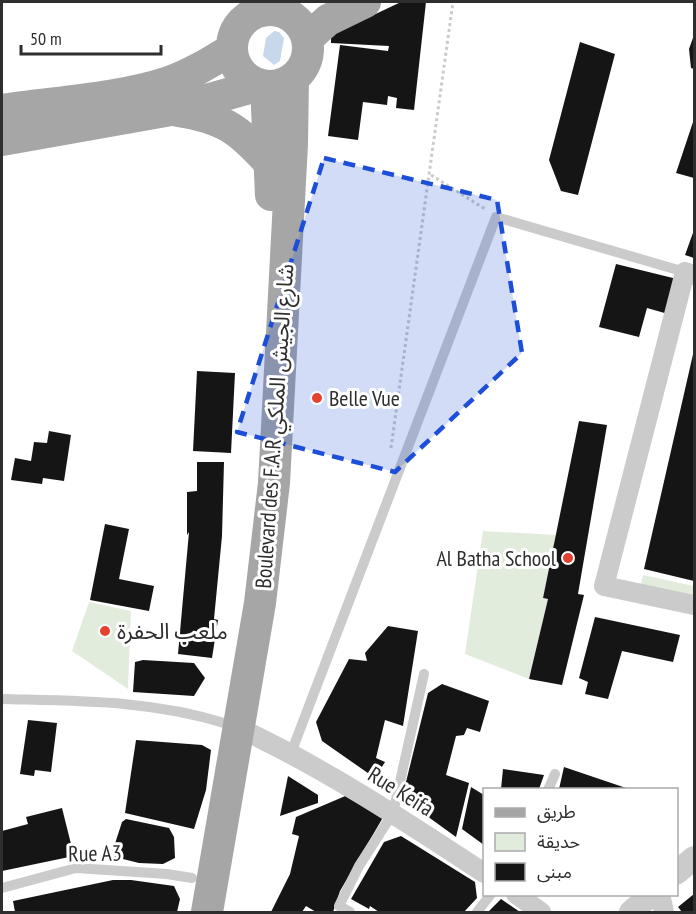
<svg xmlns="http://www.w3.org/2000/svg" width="696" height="914" viewBox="0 0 696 914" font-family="'PT Sans Narrow','Noto Sans Arabic',sans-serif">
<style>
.green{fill:#e2ecdc}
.water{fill:#c8d8eb}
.building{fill:#151515}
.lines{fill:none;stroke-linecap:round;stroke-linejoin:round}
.path{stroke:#cbcbcb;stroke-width:3;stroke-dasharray:3 3;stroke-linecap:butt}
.service{stroke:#cbcbcb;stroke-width:10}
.minor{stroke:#cbcbcb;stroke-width:20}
.tertiary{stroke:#cbcbcb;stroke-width:24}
.primary{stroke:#a6a6a6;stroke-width:32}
.marked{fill:#1d4ed8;fill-opacity:0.2;stroke:#1d4ed8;stroke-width:4.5;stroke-dasharray:12 8;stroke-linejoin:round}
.poi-dot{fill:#e44131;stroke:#fff;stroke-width:2}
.labels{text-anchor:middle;stroke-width:6;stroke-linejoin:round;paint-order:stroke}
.poi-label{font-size:22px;fill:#2e2e2e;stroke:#fff;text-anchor:start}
.street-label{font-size:22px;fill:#2e2e2e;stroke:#fff}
</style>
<rect width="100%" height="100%" fill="#fff"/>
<path class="green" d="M 483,531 L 556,535 L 543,598 L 548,599 L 529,679 L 465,654 Z
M 643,575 L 694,586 L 694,596 L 641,585 Z
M 89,602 L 131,611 L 128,689 L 72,651 Z"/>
<path class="water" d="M 274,31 L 279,32 L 284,38 L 280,61 L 274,65 L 263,56 L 266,38 Z"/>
<path class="building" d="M 401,2 L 426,2 L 414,110 L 396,108 L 397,98 L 388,96 L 387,105 L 363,102 L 358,140 L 328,136 L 340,45 L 388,51 L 389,46 L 331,43 L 331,35 Z
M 694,35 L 694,69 L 691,68 L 689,49 Z
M 580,42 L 615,54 L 578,195 L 561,191 L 549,160 Z
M 694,119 L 694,178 L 676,173 Z
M 694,230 L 694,258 L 685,255 Z
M 616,264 L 677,279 L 668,314 L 647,308 L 639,337 L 599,327 Z
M 694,350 L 694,581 L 644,569 Z
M 197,371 L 235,373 L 231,453 L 193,451 Z
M 579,421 L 607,425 L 578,594 L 584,595 L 562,685 L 529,679 L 548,599 L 543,598 Z
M 49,431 L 71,435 L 64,481 L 43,478 L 42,484 L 11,480 L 15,458 L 31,461 L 34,442 L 47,443 Z
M 197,462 L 224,462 L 222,536 L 214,619 L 218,620 L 212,658 L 178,654 L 189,532 L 187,535 L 187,492 L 197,491 Z
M 105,524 L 129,529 L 119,579 L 154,586 L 149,611 L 90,600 Z
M 595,617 L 680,635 L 673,662 L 622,651 L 608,699 L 585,694 L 588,682 L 579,678 Z
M 388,626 L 418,631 L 403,726 L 385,720 L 376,758 L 385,762 L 375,778 L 322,741 L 316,722 L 349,659 L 367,661 L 365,653 Z
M 143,660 L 194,663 L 205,678 L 194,696 L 133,692 L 135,662 Z
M 442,684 L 489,701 L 480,732 L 467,728 L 464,735 L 456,736 L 446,775 L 469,783 L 456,837 L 409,803 L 404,790 L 428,693 Z
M 28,720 L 57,723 L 51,772 L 35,770 L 34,776 L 20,774 Z
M 136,740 L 202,745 L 211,750 L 206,790 L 194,829 L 125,813 Z
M 564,767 L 629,789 L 559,789 Z
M 503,769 L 544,775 L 539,789 L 501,789 Z
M 288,776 L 318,795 L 318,803 L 280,816 Z
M 471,787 L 484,795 L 484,845 L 462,829 Z
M 350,794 L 385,814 L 340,891 L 333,912 L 316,912 L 306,906 L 302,912 L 271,912 L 290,874 L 299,836 L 292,834 L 296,817 Z
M 62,808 L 74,856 L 2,871 L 2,831 L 28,824 L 26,817 Z
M 126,819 L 169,828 L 174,837 L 175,858 L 163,864 L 139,863 L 111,856 L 122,822 Z
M 401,836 L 475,882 L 477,898 L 464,912 L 379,912 L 370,906 L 369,909 L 351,899 L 384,842 Z
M 113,880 L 131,880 L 174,886 L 180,899 L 177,912 L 15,912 L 13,901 Z
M 694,894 L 694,912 L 682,912 L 678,907 Z
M 501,899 L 520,912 L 488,912 Z"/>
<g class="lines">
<path class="path" d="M 431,175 L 485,209
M 391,448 L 453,2"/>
<path class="service" d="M 2,699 C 77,701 151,700 224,723
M 291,753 L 496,217 L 685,272
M 548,790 L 555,774
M 2,888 L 76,868 L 167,874 L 192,878
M 350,912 L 339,906 L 359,866 L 393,813 L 424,674
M 477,912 L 491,894"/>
<path class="minor" d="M 694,275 L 685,272 L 604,586 L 694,605
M 241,729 C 326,769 405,821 484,873
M 516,894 L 541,912
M 660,894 L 664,912"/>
<path class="tertiary" d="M 676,873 L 694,858
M 631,912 L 652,894"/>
<path class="primary" d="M232 48a38 38 0 1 1 76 0a38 38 0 1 1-76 0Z
M 307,39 L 328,20 L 365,2
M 266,86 L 271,195
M 2,110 C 54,102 116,99 166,83 C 190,75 211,62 232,49
M 178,111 C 224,118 240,130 270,164
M 2,140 L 171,110 L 260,85
M 207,912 L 260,603 L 274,483 L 292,144 L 293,78"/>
</g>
<path class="marked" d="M 324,158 L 497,200 L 522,353 L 395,472 L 237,432 Z"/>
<g class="poi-dot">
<circle cx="317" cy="398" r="6"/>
<circle cx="568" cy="558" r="6"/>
<circle cx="105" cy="631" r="6"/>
</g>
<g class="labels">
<g class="poi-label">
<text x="329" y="406">Belle Vue</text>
<text x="556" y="566" text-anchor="end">Al Batha School</text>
<text x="117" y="639">ملعب الحفرة</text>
</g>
<g class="street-label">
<text transform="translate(274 426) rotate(-86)" y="8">Boulevard des F.A.R شارع الجيش الملكي</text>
<text transform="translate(401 791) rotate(32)" y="8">Rue Keifa</text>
<text transform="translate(95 853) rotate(-1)" y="8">Rue A3</text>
</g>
</g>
<rect width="696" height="914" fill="none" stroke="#2e2e2e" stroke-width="6"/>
<rect x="483" y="788" width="195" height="108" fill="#ffffff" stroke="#ababab" stroke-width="1.5"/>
<rect x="495" y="808" width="30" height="9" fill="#a6a6a6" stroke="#ababab" stroke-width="1.5"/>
<text x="537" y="818" font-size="18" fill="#2e2e2e">طريق</text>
<rect x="495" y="833" width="30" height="18" fill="#e2ecdc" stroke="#ababab" stroke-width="1.5"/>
<text x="537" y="848" font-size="18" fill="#2e2e2e">حديقة</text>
<rect x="495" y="863" width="30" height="18" fill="#151515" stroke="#ababab" stroke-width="1.5"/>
<text x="537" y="878" font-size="18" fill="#2e2e2e">مبنى</text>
<path d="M21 45v9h140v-9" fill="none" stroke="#2e2e2e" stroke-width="3"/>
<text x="30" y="45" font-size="18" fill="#2e2e2e" stroke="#ffffff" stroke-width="4.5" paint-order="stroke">50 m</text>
</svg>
